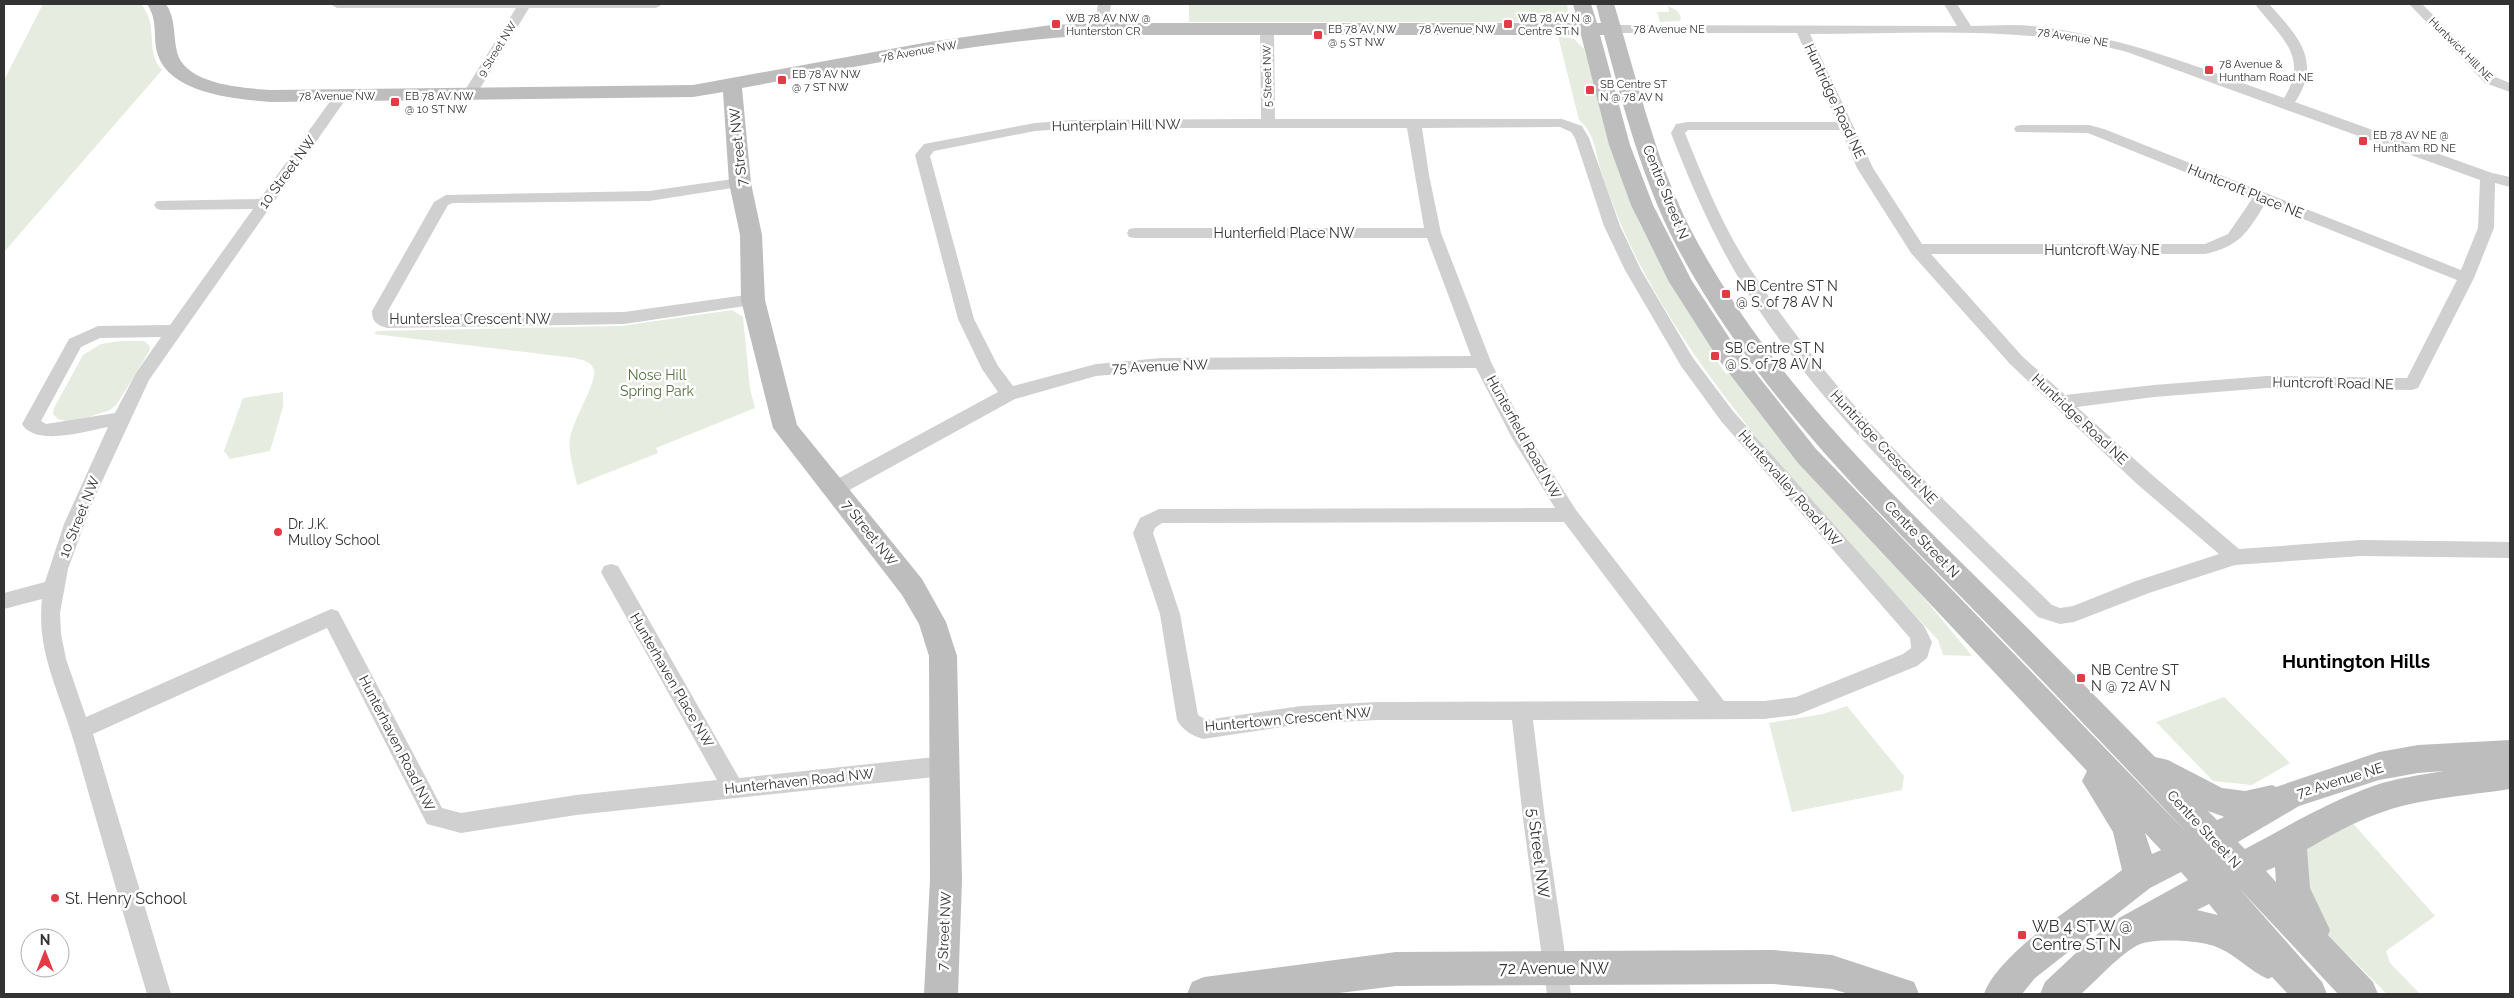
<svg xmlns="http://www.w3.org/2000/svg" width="2514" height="998" viewBox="0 0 2514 998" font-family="Raleway,sans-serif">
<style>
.green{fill:#e6ecdf}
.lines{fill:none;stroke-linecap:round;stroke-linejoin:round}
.street{fill:#d0d0d0;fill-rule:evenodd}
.secondary{fill:#bdbdbd;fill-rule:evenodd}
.poi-dot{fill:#e63946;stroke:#fff;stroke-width:2}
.labels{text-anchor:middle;stroke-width:5;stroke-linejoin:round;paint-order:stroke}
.far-poi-label{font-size:11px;fill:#333;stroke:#fff;text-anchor:start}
.far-street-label{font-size:11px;fill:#333;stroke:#fff}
.street-label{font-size:14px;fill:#333;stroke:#fff}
.poi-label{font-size:14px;fill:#333;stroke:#fff;text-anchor:start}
.park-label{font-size:14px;fill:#56703f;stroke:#fff}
.near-street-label{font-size:16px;fill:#333;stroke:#fff}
.near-poi-label{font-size:16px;fill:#333;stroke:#fff;text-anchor:start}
.district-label{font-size:19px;font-weight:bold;fill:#000;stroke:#fff}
</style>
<rect width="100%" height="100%" fill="#fff"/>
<path class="green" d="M 43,4 L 141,4 C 160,27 144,51 162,70 L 4,252 L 4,80 Z
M 1189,4 L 1567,4 L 1569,14 L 1564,20 L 1552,22 L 1189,22 Z
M 1668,6 L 1678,11 L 1681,18 L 1680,21 L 1660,22 L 1657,12 L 1669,12 Z
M 1558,36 L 1574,39 L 1584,49 L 1621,172 L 1640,224 L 1670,282 L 1713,349 L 1710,351 L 1726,374 L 1730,373 L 1906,576 L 1972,656 L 1943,655 L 1938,640 L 1928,629 C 1897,597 1867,562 1836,529 C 1760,444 1687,358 1635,255 C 1622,229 1611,202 1602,174 C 1596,156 1595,132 1579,120 Z
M 732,310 L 743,317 L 750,389 L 755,408 L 656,448 L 658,453 L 577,485 C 574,470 568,454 570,439 C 572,421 598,381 594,370 C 591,361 582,360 575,358 L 374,334 L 377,331 L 621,326 Z
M 120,341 L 144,341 L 149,345 L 150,350 L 117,404 L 110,410 L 89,417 L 67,421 L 58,419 L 53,414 L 54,408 L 83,355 L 101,344 Z
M 283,392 L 283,407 L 270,451 L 230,459 L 224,451 L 243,398 Z
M 2224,697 L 2290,763 L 2252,785 L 2213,781 L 2156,722 Z
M 1847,706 L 1904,776 L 1902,790 L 1792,812 L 1769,723 L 1823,714 Z
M 2350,820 L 2435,916 L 2386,951 L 2390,963 L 2420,994 L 2387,994 L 2326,933 L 2310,912 L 2303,849 Z"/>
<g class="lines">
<path class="street" d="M 330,4 L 663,4 L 656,8 L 529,8 L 476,95 L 469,99 L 462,95 L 516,8 L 337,8 Z
M 1098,4 L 1111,4 L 1108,29 L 1101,33 L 1094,29 Z
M 1944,4 L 1957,4 L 1971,26 C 1991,26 2012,24 2032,26 C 2120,35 2201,68 2284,98 C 2311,56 2278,35 2255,4 L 2269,4 C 2297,35 2323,61 2295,102 L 2492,173 L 2510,177 L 2510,187 L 2495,183 L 2494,228 L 2474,278 L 2418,388 L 2412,390 L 2267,388 L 2154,397 L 2077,407 L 2151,474 L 2239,549 L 2361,540 L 2510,542 L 2510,558 L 2361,556 L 2235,565 L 2149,593 L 2074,622 L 2060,624 L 2038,617 C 1933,513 1808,399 1734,270 C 1709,226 1689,180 1671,133 L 1676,124 L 1688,122 L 1837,122 L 1797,33 L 1612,33 L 1605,29 L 1612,25 L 1957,26 ZM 1810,34 C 1916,34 2024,25 2127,52 L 2480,180 L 2478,228 L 2461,270 L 2104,129 L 2089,125 L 2021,125 L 2016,126 L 2014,129 L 2016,132 L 2088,133 L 2252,199 L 2228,234 L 2205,244 L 1922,244 L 1873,168 ZM 1841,130 L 1857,168 L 1911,253 L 2010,364 L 2137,484 L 2219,554 L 2136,581 L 2073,606 L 2060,608 L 2052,605 C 1944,500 1832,397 1751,270 C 1723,227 1704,180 1685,133 L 1688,130 ZM 2265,204 L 2457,280 L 2407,378 L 2267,376 L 2154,385 L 2065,395 L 2022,356 L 1931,254 L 2205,254 C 2240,246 2247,233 2265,204 Z
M 2409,4 L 2422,4 L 2495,77 L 2510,83 L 2510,92 L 2485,83 Z
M 1267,26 L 1274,30 L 1275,119 L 1562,119 L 1582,126 L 1589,138 L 1620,226 L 1641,270 L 1693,358 L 1733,411 L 1924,626 L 1932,642 L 1927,658 L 1917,666 L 1797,715 L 1764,719 L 1533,720 L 1545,819 L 1571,994 L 1547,994 L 1523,819 L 1512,720 L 1377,720 L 1301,724 L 1203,739 C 1193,736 1182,730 1177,720 L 1160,614 L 1133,533 L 1140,518 L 1159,509 L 1555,508 L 1512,438 L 1476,368 L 1161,370 L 1096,376 L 1015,399 L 842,494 L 835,496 L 828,494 L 826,489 L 828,484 L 998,392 L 982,369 L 958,319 L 915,155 L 924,144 L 1035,123 L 1074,120 L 1261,119 L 1260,30 ZM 1560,127 L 1571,132 L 1575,138 L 1604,226 L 1625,270 L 1681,366 L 1721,421 L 1910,638 L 1911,648 L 1903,654 L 1796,697 L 1764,701 L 1724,701 L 1576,510 L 1525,430 L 1491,362 L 1441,233 L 1429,175 L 1422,128 ZM 1074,128 L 1407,128 L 1424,228 L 1135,228 L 1129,229 L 1127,233 L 1129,237 L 1135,238 L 1427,238 L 1471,356 L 1161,358 L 1096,364 L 1013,386 L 998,366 L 974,319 L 930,156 L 934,151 L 1035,131 ZM 1564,522 L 1699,701 L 1377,702 L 1301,706 L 1206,720 L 1198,715 L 1180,614 L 1153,533 L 1155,528 L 1162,523 Z
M 341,92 L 348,96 L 149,380 L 92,503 L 68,569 L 60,613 L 61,634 L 66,659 L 86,717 L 331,609 L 338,611 L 442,808 L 461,813 L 576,795 L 717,780 L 601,572 L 604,566 L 611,564 L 618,566 L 739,778 L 944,756 L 952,759 L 955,766 L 952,773 L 944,776 L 576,815 L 461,833 L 427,824 L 327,628 L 93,734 L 171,994 L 147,994 C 122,910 98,826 74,742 C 60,693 36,652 42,599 L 4,609 L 4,593 L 45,582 L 64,524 L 108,427 C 86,431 35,447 22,424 L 69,339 L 98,326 L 170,325 L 253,209 L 162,210 L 157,209 L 154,205 L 157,201 L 260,199 L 336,93 ZM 161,337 L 136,373 L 115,413 L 46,424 L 41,421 L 81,347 L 100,338 Z
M 740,178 L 748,183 L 745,186 L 649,201 L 453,203 L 448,205 L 388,311 L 388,315 L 624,312 L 753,294 L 759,296 L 761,300 L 759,304 L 624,324 L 387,328 C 377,325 372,322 372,311 L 434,202 L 446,195 L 649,191 Z"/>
<path class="secondary" d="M 147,4 L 166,4 C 176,19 173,35 177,52 C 185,85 244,88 271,90 L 693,85 L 929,42 L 1051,25 L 1101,23 L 1578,23 L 1573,4 L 1591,4 L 1597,23 L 1601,23 L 1596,4 L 1614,4 C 1639,85 1657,170 1699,245 C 1769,372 1872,475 1974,575 C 2035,635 2095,696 2155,757 L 2168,760 L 2222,788 L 2245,791 L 2272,785 L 2276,787 L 2379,752 L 2418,745 L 2510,740 L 2510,789 C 2466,796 2419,798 2377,814 C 2352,823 2330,836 2307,849 L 2310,888 L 2330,930 L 2328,935 L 2373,982 L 2378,994 L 2338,994 L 2238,887 L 2322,982 L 2327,994 L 2288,994 L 2272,977 L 2268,979 C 2250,971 2237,956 2219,948 C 2204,940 2150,937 2136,946 C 2116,958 2099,978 2081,994 L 2040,994 L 2045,982 L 2092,938 L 2119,918 L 2188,880 L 2181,872 L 2150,888 L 2035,978 L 2022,994 L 1984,994 C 1999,952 2085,899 2122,870 L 2113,832 L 2082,781 L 2087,771 L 1798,463 L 1719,360 L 1669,282 L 1631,205 L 1609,145 L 1581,35 L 1101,35 C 980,40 861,66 742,88 L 751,183 L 762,235 L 765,300 L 797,425 L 922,579 L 946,622 L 957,656 L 962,880 L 958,994 L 924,994 L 930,880 L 929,656 L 919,624 L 902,595 L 773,428 L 741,300 L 740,235 L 729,183 L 723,92 L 693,97 L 271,102 C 236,99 168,94 157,52 C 153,35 158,20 147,4 ZM 1600,35 L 1604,35 C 1623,106 1642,179 1676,245 C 1750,384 1860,494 1969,605 C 2043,681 2117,758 2189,835 L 1816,449 L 1736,348 L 1692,281 L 1653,205 L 1630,145 ZM 2443,771 C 2421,775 2397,778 2376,785 C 2330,801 2288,826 2245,849 L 2238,842 L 2299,806 L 2379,780 L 2418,773 ZM 2208,811 L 2222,816 L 2224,817 L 2217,820 ZM 2145,833 L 2161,850 L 2152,854 ZM 2275,867 L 2276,882 L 2266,871 ZM 2209,904 L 2218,915 L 2197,910 Z
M 1773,950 L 1832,955 L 1914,982 L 1919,994 L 1849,994 L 1832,989 L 1773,984 L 1396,986 L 1331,994 L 1187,994 L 1192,982 L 1204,977 L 1396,952 Z"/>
</g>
<g class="poi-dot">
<rect x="1051" y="19" width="10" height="10" rx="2.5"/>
<rect x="1503" y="19" width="10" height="10" rx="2.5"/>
<rect x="1313" y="30" width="10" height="10" rx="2.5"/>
<rect x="2204" y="65" width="10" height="10" rx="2.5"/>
<rect x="777" y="75" width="10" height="10" rx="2.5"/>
<rect x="1585" y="85" width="10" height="10" rx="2.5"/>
<rect x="390" y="97" width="10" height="10" rx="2.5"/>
<rect x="2358" y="136" width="10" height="10" rx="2.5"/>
<rect x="1721" y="289" width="10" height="10" rx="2.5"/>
<rect x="1710" y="351" width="10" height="10" rx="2.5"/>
<circle cx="278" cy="532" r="5"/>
<rect x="2076" y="673" width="10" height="10" rx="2.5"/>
<circle cx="55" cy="898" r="5"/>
<rect x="2017" y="930" width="10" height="10" rx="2.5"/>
</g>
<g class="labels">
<g class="far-poi-label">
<text x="1066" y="22">WB 78 AV NW @<tspan x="1066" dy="13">Hunterston CR</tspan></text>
<text x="1518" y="22">WB 78 AV N @<tspan x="1518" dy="13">Centre ST N</tspan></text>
<text x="1328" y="33">EB 78 AV NW<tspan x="1328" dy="13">@ 5 ST NW</tspan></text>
<text x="2219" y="68">78 Avenue &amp;<tspan x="2219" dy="13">Huntham Road NE</tspan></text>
<text x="792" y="78">EB 78 AV NW<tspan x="792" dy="13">@ 7 ST NW</tspan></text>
<text x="1600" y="88">SB Centre ST<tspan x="1600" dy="13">N @ 78 AV N</tspan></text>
<text x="405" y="100">EB 78 AV NW<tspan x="405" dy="13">@ 10 ST NW</tspan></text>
<text x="2373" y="139">EB 78 AV NE @<tspan x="2373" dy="13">Huntham RD NE</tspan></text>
</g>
<g class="far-street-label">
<text x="1457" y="33">78 Avenue NW</text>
<text x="1669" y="33">78 Avenue NE</text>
<text transform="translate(2073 37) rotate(9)" y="4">78 Avenue NE</text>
<text transform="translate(497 49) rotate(-58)" y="4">9 Street NW</text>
<text transform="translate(2461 49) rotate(45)" y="4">Huntwick Hill NE</text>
<text transform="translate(919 51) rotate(-10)" y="4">78 Avenue NW</text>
<text transform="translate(1267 76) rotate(-91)" y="4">5 Street NW</text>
<text x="337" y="100">78 Avenue NW</text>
</g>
<g class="street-label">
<text transform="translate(1835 101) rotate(65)" y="5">Huntridge Road NE</text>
<text transform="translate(1116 125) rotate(-1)" y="5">Hunterplain Hill NW</text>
<text transform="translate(738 147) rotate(-96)" y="5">7 Street NW</text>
<text transform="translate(287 172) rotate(-54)" y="5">10 Street NW</text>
<text transform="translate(2246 191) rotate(22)" y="5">Huntcroft Place NE</text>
<text transform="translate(1666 192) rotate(68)" y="5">Centre Street N</text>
<text x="1284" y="238">Hunterfield Place NW</text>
<text x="2102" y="255">Huntcroft Way NE</text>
<text x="470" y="324">Hunterslea Crescent NW</text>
<text transform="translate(1160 366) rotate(-2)" y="5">75 Avenue NW</text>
<text transform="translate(2333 383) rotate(1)" y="5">Huntcroft Road NE</text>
<text transform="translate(2080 419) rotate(43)" y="5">Huntridge Road NE</text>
<text transform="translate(1524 437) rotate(61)" y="5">Hunterfield Road NW</text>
<text transform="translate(1884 447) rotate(47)" y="5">Huntridge Crescent NE</text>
<text transform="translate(1790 488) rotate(49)" y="5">Huntervalley Road NW</text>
<text transform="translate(79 517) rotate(-68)" y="5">10 Street NW</text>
<text transform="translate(870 533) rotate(52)" y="5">7 Street NW</text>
<text transform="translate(1922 539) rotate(46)" y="5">Centre Street N</text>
<text transform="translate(672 680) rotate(60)" y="5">Hunterhaven Place NW</text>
<text transform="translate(1288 719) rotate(-5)" y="5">Huntertown Crescent NW</text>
<text transform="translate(397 743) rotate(63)" y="5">Hunterhaven Road NW</text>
<text transform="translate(2340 780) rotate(-17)" y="5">72 Avenue NE</text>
<text transform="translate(799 781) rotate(-6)" y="5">Hunterhaven Road NW</text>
<text transform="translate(2204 829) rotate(47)" y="5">Centre Street N</text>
<text transform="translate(944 931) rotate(-87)" y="5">7 Street NW</text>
</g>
<g class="poi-label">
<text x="1736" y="291">NB Centre ST N<tspan x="1736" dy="16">@ S. of 78 AV N</tspan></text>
<text x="1725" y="353">SB Centre ST N<tspan x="1725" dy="16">@ S. of 78 AV N</tspan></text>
<text x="288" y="529">Dr. J.K.<tspan x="288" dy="16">Mulloy School</tspan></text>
<text x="2091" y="675">NB Centre ST<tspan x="2091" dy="16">N @ 72 AV N</tspan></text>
</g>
<g class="park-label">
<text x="657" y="380">Nose Hill<tspan x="657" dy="16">Spring Park</tspan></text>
</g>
<g class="near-street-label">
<text transform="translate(1539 853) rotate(83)" y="6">5 Street NW</text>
<text x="1554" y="974">72 Avenue NW</text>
</g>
<g class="near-poi-label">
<text x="65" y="904">St. Henry School</text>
<text x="2032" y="932">WB 4 ST W @<tspan x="2032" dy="18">Centre ST N</tspan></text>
</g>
<g class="district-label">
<text x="2356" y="668">Huntington Hills</text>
</g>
</g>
<rect width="2514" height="998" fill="none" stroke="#333333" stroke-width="10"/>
<g transform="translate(45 953)"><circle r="24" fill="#ffffff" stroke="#adadad"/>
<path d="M0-4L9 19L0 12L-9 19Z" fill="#e63946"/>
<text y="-8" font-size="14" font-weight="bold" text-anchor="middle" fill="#333333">N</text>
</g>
</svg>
